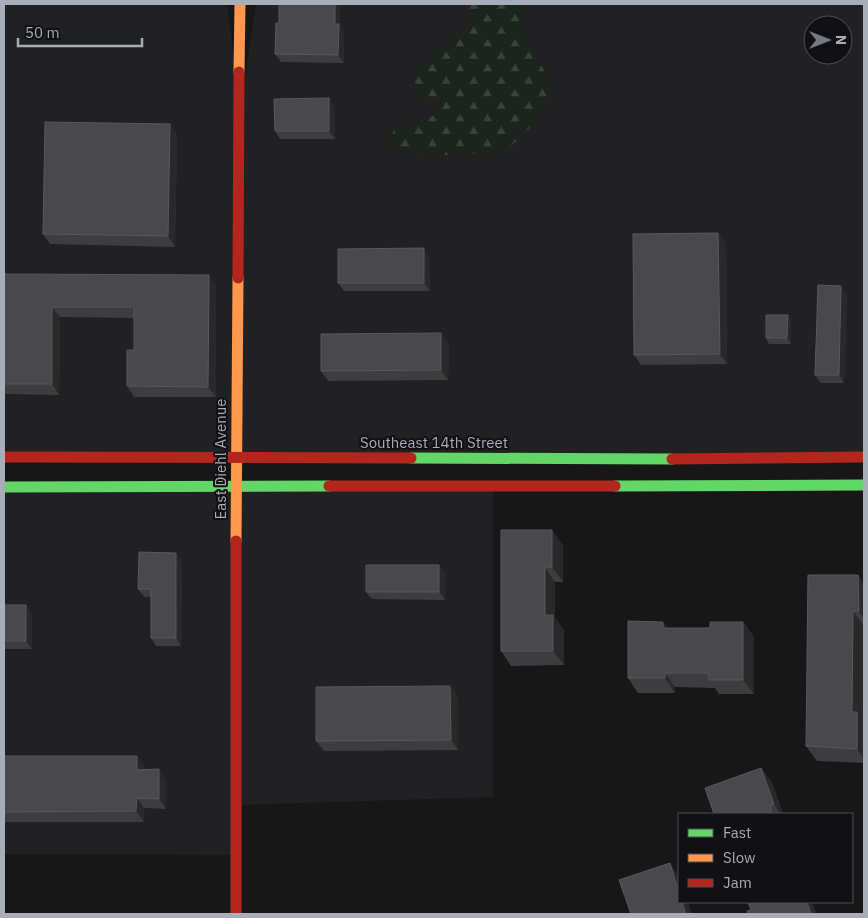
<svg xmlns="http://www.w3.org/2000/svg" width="868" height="918" viewBox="0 0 868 918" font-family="'IBM Plex Sans',sans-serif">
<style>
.built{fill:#212123;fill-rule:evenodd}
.forest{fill:url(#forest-firs)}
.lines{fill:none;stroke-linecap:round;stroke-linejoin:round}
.fast{stroke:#63d668;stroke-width:11}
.slow{stroke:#ff974d;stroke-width:11}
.jam{stroke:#b3261e;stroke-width:11}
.wall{fill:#3d3d3f}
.shaded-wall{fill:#29292a}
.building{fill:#49494c;stroke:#58595d}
.labels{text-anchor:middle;stroke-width:4;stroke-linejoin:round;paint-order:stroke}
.street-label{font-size:15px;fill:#a8adb8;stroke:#111113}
</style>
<defs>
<pattern id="forest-firs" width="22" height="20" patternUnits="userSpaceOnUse" patternTransform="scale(1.25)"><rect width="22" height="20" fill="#1d241e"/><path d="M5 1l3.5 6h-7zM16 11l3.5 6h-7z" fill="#3b413d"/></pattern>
</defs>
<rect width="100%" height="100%" fill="#171717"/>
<path class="built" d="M 4,4 L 227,4 L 240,111 L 256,4 L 864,4 L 864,457 L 4,457 ZM 813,25 L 843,25 L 843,55 L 813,55 Z
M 493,486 L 493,797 L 236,805 L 236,855 L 4,854 L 4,487 Z"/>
<path class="forest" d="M 470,4 L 524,4 L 524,33 L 545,72 L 554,95 L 538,120 L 506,151 L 447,155 L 400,151 L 389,145 L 394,128 L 413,120 L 437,115 L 433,102 L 414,95 L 416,68 L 465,31 Z"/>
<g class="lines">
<path class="fast" d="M 411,458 L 672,459
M 615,486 L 864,485
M 4,487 L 329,486"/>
<path class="slow" d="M 239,72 L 240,4
M 236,541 L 238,278"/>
<path class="jam" d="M 238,278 L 239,72
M 4,457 L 411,458
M 672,459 L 864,457
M 329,486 L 615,486
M 236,541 L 236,914"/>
</g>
<path class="wall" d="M 340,4 L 340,27 L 344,32 L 344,63 L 281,62 L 275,54 L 279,23 Z
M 329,98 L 334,106 L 335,139 L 280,139 L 275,131 Z
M 170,124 L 177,135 L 175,247 L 50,244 L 43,234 Z
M 718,233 L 726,243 L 727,364 L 641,365 L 634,355 Z
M 429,256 L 430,291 L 344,291 L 338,283 Z
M 4,274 L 216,285 L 216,397 L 134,397 L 127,386 L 134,350 L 134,318 L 60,317 L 59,395 L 4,394 Z
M 847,294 L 844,383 L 821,383 L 815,375 Z
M 791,321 L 791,344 L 769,344 L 766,338 Z
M 449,343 L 448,380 L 328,381 L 321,371 Z
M 501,530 L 563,545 L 563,582 L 555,582 L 555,618 L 564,630 L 564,665 L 511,666 L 501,651 Z
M 176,553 L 182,561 L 181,646 L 156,646 L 151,638 L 151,597 L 144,597 L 138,589 Z
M 439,565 L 445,573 L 445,600 L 372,599 L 366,592 Z
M 858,575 L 864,584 L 863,720 L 864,722 L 864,763 L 817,761 L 806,746 Z
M 4,605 L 26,605 L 32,613 L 32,649 L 4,649 Z
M 663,622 L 667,628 L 710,628 L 743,622 L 754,637 L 754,694 L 719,694 L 715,688 L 675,687 L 675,693 L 638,693 L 628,678 Z
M 450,686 L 458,697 L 458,750 L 324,751 L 316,741 Z
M 4,756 L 137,756 L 144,766 L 144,770 L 166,780 L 166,809 L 144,808 L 144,822 L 4,822 Z
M 761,768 L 772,783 L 783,814 L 714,814 Z"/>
<path class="shaded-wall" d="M 335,4 L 340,4 L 340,27 L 344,32 L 344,63 L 338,55 L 335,24 Z
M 329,98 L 334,106 L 335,139 L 329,131 Z
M 170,124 L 177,135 L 175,247 L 168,236 Z
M 718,233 L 726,243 L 727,364 L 720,354 Z
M 424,248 L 429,256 L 430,291 L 424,283 Z
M 209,275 L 216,285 L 216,397 L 208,387 Z
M 841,286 L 847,294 L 844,383 L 839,375 Z
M 52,307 L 60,317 L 59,395 L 52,384 Z
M 788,315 L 791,321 L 791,344 L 787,338 Z
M 441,333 L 449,343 L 448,380 L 441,370 Z
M 552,530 L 563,545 L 563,582 L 552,567 Z
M 176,553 L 182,561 L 181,646 L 176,638 Z
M 439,565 L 445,573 L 445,600 L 439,592 Z
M 545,567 L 555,582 L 555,618 L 564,630 L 564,665 L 553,651 L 545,615 Z
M 858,575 L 864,584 L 864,619 L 859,611 Z
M 26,605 L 32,613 L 32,649 L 26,641 Z
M 853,611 L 864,626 L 863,720 L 864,722 L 864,759 L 857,749 L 852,712 Z
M 663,622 L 673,636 L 663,628 Z
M 743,622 L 754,637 L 754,694 L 743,680 Z
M 665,673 L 675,687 L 675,693 L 665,678 Z
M 450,686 L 458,697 L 458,750 L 451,740 Z
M 137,756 L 144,766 L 144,780 L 137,770 Z
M 761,768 L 772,783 L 783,814 L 781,814 L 774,804 Z
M 159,769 L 166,780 L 166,809 L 159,799 Z
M 137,798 L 144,808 L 144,822 L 136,811 Z
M 770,806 L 776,814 L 773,814 Z
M 670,863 L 679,877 L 679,893 Z
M 682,902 L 688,902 L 692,914 L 686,914 Z
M 805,902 L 811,902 L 814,907 L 817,914 L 811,914 Z"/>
<path class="building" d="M 279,4 L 335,4 L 335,24 L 339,24 L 338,55 L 275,54 L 276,23 L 279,23 Z
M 329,98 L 329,131 L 275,131 L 274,99 Z
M 45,122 L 170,124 L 168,236 L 43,234 Z
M 718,233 L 720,354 L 634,355 L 633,234 Z
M 424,248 L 424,283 L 338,283 L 338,249 Z
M 4,274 L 209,275 L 208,387 L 127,386 L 127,350 L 134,350 L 134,307 L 52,307 L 52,384 L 4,384 Z
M 818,285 L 841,286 L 839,375 L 815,375 Z
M 766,315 L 788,315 L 787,338 L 766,338 Z
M 441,333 L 441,370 L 321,371 L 321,334 Z
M 501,530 L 552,530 L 552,567 L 545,567 L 545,615 L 553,615 L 553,651 L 501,651 Z
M 139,552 L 176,553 L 176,638 L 151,638 L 151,589 L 138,589 Z
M 366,565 L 439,565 L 439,592 L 366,592 Z
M 808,575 L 858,575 L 859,611 L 853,611 L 852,712 L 857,712 L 857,749 L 806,746 Z
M 4,605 L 26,605 L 26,641 L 4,641 Z
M 628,621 L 663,622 L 663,628 L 710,628 L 710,622 L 743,622 L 743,680 L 709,680 L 709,673 L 665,673 L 665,678 L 628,678 Z
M 450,686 L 451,740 L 316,741 L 316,687 Z
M 4,756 L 137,756 L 137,770 L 159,769 L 159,799 L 137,798 L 136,811 L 4,812 Z
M 761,768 L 774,804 L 770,806 L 773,814 L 714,814 L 705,788 Z
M 670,863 L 679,893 L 679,902 L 682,902 L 686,914 L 631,914 L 619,880 Z
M 748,902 L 807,902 L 811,914 L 748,914 L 747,911 L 751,910 Z"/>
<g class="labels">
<g class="street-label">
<text x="434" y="448">Southeast 14th Street</text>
<text transform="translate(221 459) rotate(-90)" y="5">East Diehl Avenue</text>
</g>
</g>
<rect width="868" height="918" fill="none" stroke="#a8adb8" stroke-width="10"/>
<rect x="678" y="813" width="175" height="90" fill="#111113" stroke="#4d4f55"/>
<rect x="688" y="829" width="25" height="8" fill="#63d668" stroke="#4d4f55"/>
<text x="723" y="838" font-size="15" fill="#a8adb8">Fast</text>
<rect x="688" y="854" width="25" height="8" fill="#ff974d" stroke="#4d4f55"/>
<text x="723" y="863" font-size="15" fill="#a8adb8">Slow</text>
<rect x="688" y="879" width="25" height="8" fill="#b3261e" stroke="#4d4f55"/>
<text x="723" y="888" font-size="15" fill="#a8adb8">Jam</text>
<g transform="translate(828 40) rotate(90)"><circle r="24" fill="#111113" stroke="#4d4f55"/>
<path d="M0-4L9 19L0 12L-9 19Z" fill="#757880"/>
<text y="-8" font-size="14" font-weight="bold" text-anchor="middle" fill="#a8adb8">N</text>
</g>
<path d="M18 38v8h124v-8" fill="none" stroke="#a8adb8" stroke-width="2.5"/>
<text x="25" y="38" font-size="15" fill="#a8adb8" stroke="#111113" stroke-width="4" paint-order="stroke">50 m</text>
</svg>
